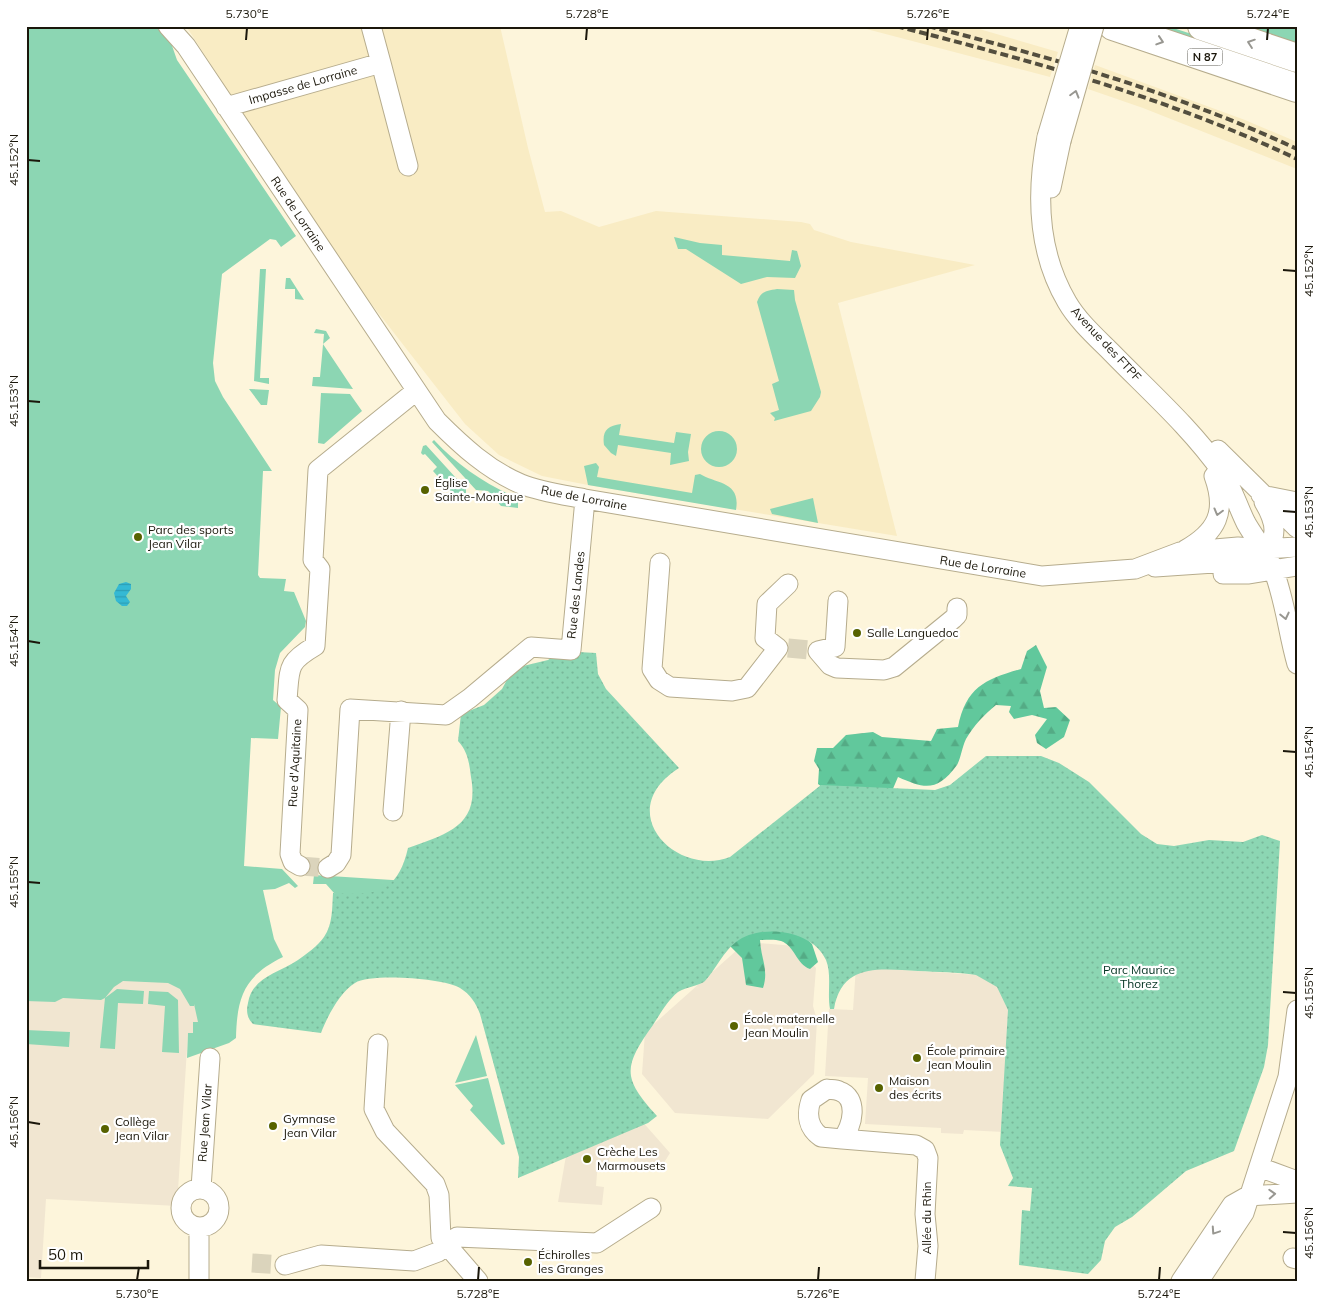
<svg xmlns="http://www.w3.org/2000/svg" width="1323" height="1307" viewBox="0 0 1323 1307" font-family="Mulish,sans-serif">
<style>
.built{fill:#f9ecc4}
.education{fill:#f1e6d1}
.green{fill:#8cd6b3}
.forest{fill:url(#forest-firs)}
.park{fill:url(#park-dots)}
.water{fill:url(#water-rules)}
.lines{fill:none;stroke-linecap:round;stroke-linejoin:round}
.minor-tunnel{stroke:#dbd4bc;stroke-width:19;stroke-dasharray:19 9;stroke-linecap:butt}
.minor-casing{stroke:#b6ac8d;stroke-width:21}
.highway-casing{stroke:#b6ac8d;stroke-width:30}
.minor{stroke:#fff;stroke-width:19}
.highway{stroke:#fff;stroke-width:28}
.rail{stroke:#534e3e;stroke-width:4;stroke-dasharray:8 4;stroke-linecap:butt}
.minor-bridge-casing{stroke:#b6ac8d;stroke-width:21;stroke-linecap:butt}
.minor-bridge{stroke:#fff;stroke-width:19}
.oneway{stroke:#989791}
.ticks{fill:none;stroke:#1b170b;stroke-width:2}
.poi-dot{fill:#576200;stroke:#fff;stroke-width:2}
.labels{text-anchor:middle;stroke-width:4.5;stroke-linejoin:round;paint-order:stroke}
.shield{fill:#fff;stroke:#5f5d54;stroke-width:1}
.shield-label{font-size:11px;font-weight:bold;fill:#1b170b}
.street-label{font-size:12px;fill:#1b170b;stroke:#fff}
.poi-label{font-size:12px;fill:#1b170b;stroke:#fff;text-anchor:start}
.park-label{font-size:12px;fill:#023221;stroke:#fff}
.neatline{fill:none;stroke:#1b170b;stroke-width:2}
.ticks-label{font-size:12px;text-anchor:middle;fill:#1b170b}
</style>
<defs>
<pattern id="forest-firs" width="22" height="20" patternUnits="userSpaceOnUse" patternTransform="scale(1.25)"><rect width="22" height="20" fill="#61c89c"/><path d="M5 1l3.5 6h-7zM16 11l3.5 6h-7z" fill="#54ab85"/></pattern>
<pattern id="park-dots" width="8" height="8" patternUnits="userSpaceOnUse" patternTransform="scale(1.25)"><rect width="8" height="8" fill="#8cd6b3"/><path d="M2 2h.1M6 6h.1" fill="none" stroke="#78b799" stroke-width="1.8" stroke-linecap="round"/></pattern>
<pattern id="water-rules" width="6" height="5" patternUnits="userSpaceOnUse" patternTransform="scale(1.25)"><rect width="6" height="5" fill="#34b9d4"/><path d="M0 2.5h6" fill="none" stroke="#2d9eb5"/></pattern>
</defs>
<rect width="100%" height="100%" fill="#fdf5db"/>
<path class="built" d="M 186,26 L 500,26 L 528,148 L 545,212 L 561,211 L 599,227 L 656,211 L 801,222 L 810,224 L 814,230 L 851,242 L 975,265 L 838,303 L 897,536 L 588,485 L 542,476 L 499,455 L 465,424 L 341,265 Z
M 855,26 L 969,26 L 1058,52 L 1050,77 Z
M 1095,65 L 1245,120 L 1297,142 L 1297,169 L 1143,108 L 1088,89 Z"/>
<path class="education" d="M 746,942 L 795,946 L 816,968 L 813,1006 L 817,1020 L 814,1074 L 768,1119 L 675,1113 L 642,1074 L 645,1032 Z
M 26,945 L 235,956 L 231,1035 L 188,1033 L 177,1206 L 46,1199 L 41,1278 L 26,1277 Z
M 856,967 L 1010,977 L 1004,1132 L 964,1130 L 963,1134 L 941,1133 L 941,1128 L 865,1124 L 868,1078 L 825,1076 L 829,1009 L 853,1010 Z
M 633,1111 L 670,1153 L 662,1166 L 634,1164 L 634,1156 L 610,1154 L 609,1163 L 598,1162 L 596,1186 L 604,1187 L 602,1205 L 558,1202 L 568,1144 Z"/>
<path class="green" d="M 26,26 L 159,26 L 170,40 L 177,60 L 296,236 L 281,247 L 276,240 L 270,239 L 222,274 L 213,363 L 215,381 L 223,397 L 272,471 L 263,471 L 258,575 L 260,578 L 286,579 L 284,591 L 294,592 L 306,621 L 305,627 L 280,653 L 275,670 L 273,700 L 281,707 L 278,739 L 251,738 L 244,866 L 282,869 L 298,886 L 295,888 L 289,883 L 275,889 L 263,890 L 274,939 L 283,957 C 244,976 237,997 236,1038 L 229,1043 L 187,1058 L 188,1033 L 193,1033 L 193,1022 L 198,1022 L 194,1004 L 194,1006 L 190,1006 L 180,989 L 168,983 L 123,981 L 114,987 L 105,998 L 117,989 L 144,991 L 143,1004 L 118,1003 L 115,1049 L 100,1048 L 105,998 L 101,1000 L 63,998 L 55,1002 L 26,1001 Z
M 1148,26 L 1167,26 L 1297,68 L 1297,77 Z
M 1247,26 L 1297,26 L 1297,43 Z
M 674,237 L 700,243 L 722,245 L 722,255 L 790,261 L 792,250 L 797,251 L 801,266 L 795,278 L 767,277 L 741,284 L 686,249 L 678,249 Z
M 260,269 L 266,269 L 260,378 L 269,378 L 269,384 L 254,381 Z
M 286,278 L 290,278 L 304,300 L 295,299 L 295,289 L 285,289 Z
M 777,289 L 794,290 L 795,300 L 821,392 L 820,397 L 811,411 L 774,421 L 775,418 L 770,413 L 779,410 L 772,384 L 779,381 L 757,302 C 761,291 766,291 777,289 Z
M 316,329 L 326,331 L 330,338 L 323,344 L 353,389 L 312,386 L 313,377 L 320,377 L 324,334 L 314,333 Z
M 249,389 L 269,390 L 267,405 L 261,405 Z
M 321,393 L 350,394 L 362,411 L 324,444 L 318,443 Z
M 621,424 L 619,435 L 674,443 L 676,432 L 691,434 L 688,452 L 689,461 L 670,465 L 671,453 L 618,445 L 616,456 L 611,453 L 604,445 C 602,431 607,426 621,424 Z
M701 449a18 18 0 1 1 36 0a18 18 0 1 1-36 0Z
M 434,440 C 456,464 484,483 513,496 L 512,499 L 518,502 L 518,508 L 501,506 L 488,491 L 476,490 L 432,442 Z
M 426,445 L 466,489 L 466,494 L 457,502 L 457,498 L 433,471 L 437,467 L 425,454 L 423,455 L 421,453 L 423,446 Z
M 596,463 L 599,467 L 597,477 L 692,493 L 695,475 L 700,474 C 716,484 741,481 736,510 L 588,485 L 584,466 Z
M 813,498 L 818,523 L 772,514 L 770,509 Z
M 314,875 L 408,881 L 404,930 L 334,893 L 326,884 L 313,884 Z
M 149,991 L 168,992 L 178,1000 L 179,1053 L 162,1052 L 165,1006 L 148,1004 Z
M 26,1030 L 70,1032 L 69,1047 L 26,1044 Z
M 476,1035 L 487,1076 L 455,1083 Z
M 488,1078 L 505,1144 L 502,1145 L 470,1110 L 473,1106 L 455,1085 Z"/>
<path class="forest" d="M 1036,645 L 1047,667 L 1040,691 L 1044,708 L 1056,707 L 1070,720 L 1064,737 L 1046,749 L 1037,743 L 1035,735 L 1047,719 L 1032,715 L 1014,719 L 1009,712 L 1011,706 L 996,705 C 984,715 974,725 966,739 C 962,747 961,758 957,765 C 937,792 925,789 898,777 L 892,791 L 830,793 L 818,784 L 819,769 L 814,761 L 817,748 L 833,748 L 846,735 L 873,732 L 882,737 L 931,741 L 937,729 L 958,727 C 966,687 986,679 1021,669 L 1027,651 Z
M 687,916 L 802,934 L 812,944 L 818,962 L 810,969 C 796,964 795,946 781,941 C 775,939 766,940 760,940 C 761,959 769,970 763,988 L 746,985 L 742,958 L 727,943 Z"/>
<path class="park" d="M 560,651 L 596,653 L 598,674 L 606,689 L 679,768 C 611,811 676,878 730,857 L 821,785 L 935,790 L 950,785 L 986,756 L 1041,756 L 1059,763 L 1089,782 L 1141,834 L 1157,844 L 1174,846 L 1209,840 L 1243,842 L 1262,835 L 1280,841 L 1268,1045 L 1264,1067 L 1234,1151 L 1186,1171 L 1132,1217 L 1115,1227 L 1105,1241 L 1101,1260 L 1088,1274 L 1019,1265 L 1022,1210 L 1030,1211 L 1032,1188 L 1008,1186 L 1013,1178 L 1000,1145 L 1008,1010 L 997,987 L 976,975 C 957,972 937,972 918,971 C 881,969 842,962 834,1009 L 830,1009 C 827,993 832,975 826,960 C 813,930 761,923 736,942 C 723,952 716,969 705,981 C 701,985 686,987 678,992 C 668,1000 660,1014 653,1025 C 623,1067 622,1078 657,1116 L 648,1123 L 518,1178 L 519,1157 L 480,1014 C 476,1003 470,994 460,988 C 444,978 370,973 355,983 C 340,992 327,1017 321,1033 L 253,1024 C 247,1018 246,1011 248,1003 C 252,977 279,973 298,960 C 306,954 318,946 324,937 C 333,924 332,908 333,893 C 375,895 397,895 408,848 C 447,834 480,826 471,777 C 469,762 468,752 458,741 L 461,714 L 484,705 L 502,689 L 509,676 L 519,667 L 548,660 Z"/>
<path class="water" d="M 126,582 L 131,584 L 131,589 L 126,596 L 130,602 L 127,606 L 122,606 L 116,601 L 114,593 L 119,584 Z"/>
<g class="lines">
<path class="minor-tunnel" d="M 788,648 L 810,650
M 300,866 L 328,868
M 252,1263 L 285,1265"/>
<defs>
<path id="minor" d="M 168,26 L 186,46 L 437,421 C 462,446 488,470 521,484 C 541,492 564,495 585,499 L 1042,576 L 1135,569 L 1180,552 L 1238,547 L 1264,549 L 1297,547
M 371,26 L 381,63
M 226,107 L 381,63 L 408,166
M 1047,137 C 1036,193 1037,251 1067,302 C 1078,321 1096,337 1112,353 C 1149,391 1191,428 1222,472 C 1232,487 1238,507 1246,523 C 1255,539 1267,552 1273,569 C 1285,599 1288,633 1297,664
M 1051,188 L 1061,141
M 1218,450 L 1297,528
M 1261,495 L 1297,502
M 1185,550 C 1217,532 1227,512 1214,476
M 660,563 L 652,669 L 659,680 L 670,687 L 732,691 L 747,688 L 778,648 L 765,638 L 767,604 L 788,584
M 1155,567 L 1244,561 C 1276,548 1282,532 1264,502
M 1223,574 L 1249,574 L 1297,566
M 838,601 L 835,647 L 818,651 L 830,665 L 837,668 L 884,670 L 894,667 L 953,619 L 957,615 L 957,608
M 393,811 L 401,711
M 300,866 L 293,862 L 290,854 L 298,710 L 287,700 C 290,668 286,663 315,646 L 320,569 L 313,560 L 318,470 L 416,391
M 328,868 L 336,863 L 341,855 L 350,709 L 446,715 L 470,698 L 531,647 L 571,650 L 585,499
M 378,1044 L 374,1109 L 385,1131 L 435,1184 L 439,1195 L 441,1238
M 827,1089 C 830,1090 835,1089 839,1091 C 859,1097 853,1127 842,1139 L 821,1137 C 808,1128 806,1115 811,1100 Z
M 842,1139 L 916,1145 L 925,1150 L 928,1158 L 925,1214 L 928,1246 L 925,1281
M 1259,1167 L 1297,1181
M 201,1188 L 210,1058
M181 1208a19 19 0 1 1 38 0a19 19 0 1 1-38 0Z
M 199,1227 L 199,1281
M 452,1251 L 478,1281
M 1293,1258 L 1297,1259
M 285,1265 L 321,1255 L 414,1261 L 438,1252 L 457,1237 L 597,1243 L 651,1208
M 1181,1281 L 1232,1205 L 1248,1196 L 1297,1193
M 1199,1281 L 1244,1213 L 1288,1077 L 1297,1010"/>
<path id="highway" d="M 1113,26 L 1297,88
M 1202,26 L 1297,58"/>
</defs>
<use href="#minor" class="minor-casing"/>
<use href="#highway" class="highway-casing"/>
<use href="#minor" class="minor"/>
<use href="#highway" class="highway"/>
<path class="rail" d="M 896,26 C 1032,61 1169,98 1297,159
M 928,26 C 1053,58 1180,94 1297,149"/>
<defs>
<path id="minor-bridge" d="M 1047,137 L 1080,26
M 1061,141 L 1094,26"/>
</defs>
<use href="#minor-bridge" class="minor-bridge-casing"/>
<use href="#minor-bridge" class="minor-bridge"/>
</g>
<defs><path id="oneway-chevron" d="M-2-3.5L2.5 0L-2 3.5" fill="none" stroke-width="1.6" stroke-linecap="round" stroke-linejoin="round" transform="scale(1.25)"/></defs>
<g class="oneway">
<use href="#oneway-chevron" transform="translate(1160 41) rotate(18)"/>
<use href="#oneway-chevron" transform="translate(1251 43) rotate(-161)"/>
<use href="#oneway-chevron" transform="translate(1075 94) rotate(-74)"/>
<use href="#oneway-chevron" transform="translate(1218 512) rotate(105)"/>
<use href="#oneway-chevron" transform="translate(1285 616) rotate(77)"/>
<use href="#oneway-chevron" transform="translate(1272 1194) rotate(-3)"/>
<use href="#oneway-chevron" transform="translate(1215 1231) rotate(124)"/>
</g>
<path class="ticks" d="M 246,40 L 247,28M 586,40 L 587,28M 927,40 L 928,28M 1267,40 L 1268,28M 28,160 L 40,161M 1283,270 L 1296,271M 28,401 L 40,402M 1283,511 L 1296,512M 28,641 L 40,643M 1283,751 L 1296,752M 28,882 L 40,883M 1283,992 L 1296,993M 28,1122 L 40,1124M 1283,1232 L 1296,1233M 137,1280 L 139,1267M 478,1280 L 479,1267M 818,1280 L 819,1267M 1159,1280 L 1160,1267"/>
<g class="poi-dot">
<circle cx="425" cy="490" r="5"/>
<circle cx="138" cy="537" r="5"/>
<circle cx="857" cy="633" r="5"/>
<circle cx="734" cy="1026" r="5"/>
<circle cx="917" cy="1058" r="5"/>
<circle cx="879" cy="1088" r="5"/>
<circle cx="273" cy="1126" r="5"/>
<circle cx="105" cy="1129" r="5"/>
<circle cx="587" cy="1159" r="5"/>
<circle cx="528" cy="1262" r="5"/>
</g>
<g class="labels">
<rect class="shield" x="1187.5" y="48.5" width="35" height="17" rx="4"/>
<g class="shield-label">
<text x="1205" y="61">N 87</text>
</g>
<g class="street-label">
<text transform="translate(303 85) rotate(-16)" y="4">Impasse de Lorraine</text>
<text transform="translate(298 214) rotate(56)" y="4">Rue de Lorraine</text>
<text transform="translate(1106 344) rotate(47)" y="4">Avenue des FTPF</text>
<text transform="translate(584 498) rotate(11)" y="4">Rue de Lorraine</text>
<text transform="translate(983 567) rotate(9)" y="4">Rue de Lorraine</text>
<text transform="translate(576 595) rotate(-84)" y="4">Rue des Landes</text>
<text transform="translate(295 763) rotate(-87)" y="4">Rue d'Aquitaine</text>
<text transform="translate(205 1123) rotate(-86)" y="4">Rue Jean Vilar</text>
<text transform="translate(927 1218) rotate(-90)" y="4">Allée du Rhin</text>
</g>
<g class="poi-label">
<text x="435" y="487">Église<tspan x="435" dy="14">Sainte-Monique</tspan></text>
<text x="148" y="534">Parc des sports<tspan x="148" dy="14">Jean Vilar</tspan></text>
<text x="867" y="637">Salle Languedoc</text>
<text x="744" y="1023">École maternelle<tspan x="744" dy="14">Jean Moulin</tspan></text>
<text x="927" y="1055">École primaire<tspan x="927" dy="14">Jean Moulin</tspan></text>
<text x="889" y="1085">Maison<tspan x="889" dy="14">des écrits</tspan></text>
<text x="283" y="1123">Gymnase<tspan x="283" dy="14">Jean Vilar</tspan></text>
<text x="115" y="1126">Collège<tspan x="115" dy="14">Jean Vilar</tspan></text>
<text x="597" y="1156">Crèche Les<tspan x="597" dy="14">Marmousets</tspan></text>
<text x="538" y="1259">Échirolles<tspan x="538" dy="14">les Granges</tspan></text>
</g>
<g class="park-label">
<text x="1139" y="974">Parc Maurice<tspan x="1139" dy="14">Thorez</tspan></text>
</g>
</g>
<rect width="1323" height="1307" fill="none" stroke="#ffffff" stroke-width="55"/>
<path d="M40 1260v8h108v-8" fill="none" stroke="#1b170b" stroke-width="2.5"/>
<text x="48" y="1260" font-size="15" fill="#1b170b" stroke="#ffffff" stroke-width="4" paint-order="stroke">50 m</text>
<rect x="28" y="28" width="1268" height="1252" class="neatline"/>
<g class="ticks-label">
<text x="247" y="18">5.730°E</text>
<text x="587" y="18">5.728°E</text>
<text x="928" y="18">5.726°E</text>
<text x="1268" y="18">5.724°E</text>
<text transform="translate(14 160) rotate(-90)" y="4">45.152°N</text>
<text transform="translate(1309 271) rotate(-90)" y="4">45.152°N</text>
<text transform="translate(14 401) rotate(-90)" y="4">45.153°N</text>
<text transform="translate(1309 512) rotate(-90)" y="4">45.153°N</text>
<text transform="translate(14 641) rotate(-90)" y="4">45.154°N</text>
<text transform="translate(1309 752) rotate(-90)" y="4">45.154°N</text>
<text transform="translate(14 882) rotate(-90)" y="4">45.155°N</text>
<text transform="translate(1309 993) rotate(-90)" y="4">45.155°N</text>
<text transform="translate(14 1122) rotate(-90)" y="4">45.156°N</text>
<text transform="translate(1309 1233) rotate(-90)" y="4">45.156°N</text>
<text x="137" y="1298">5.730°E</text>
<text x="478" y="1298">5.728°E</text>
<text x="818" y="1298">5.726°E</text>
<text x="1159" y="1298">5.724°E</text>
</g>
</svg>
